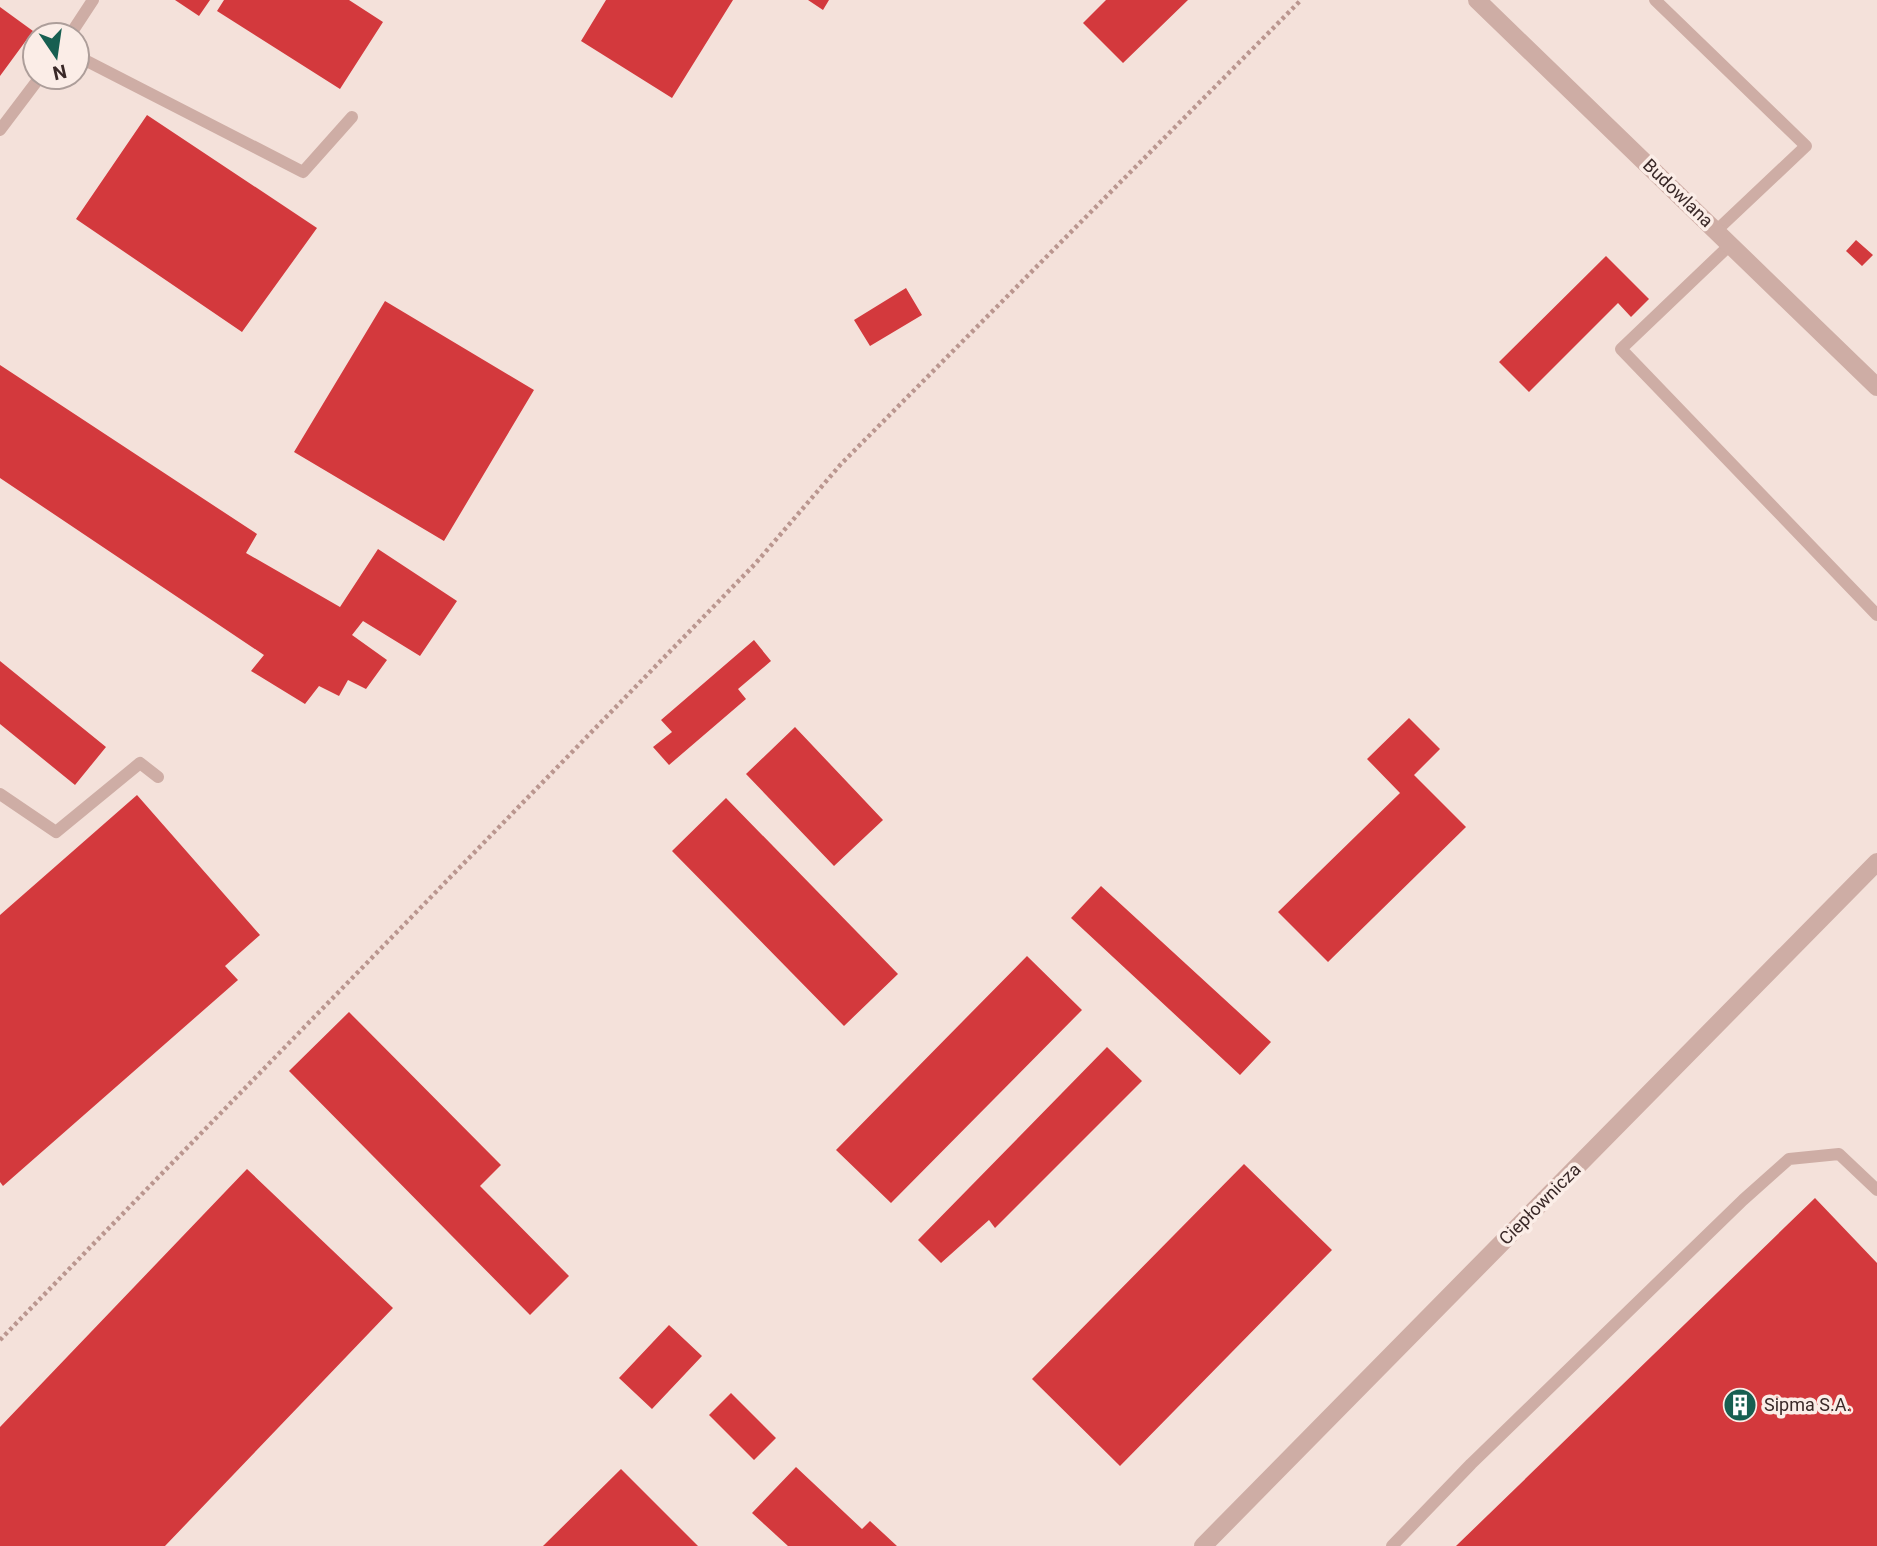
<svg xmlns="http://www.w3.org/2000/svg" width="1877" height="1546" viewBox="0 0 1877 1546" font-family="Roboto,sans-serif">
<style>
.building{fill:#d3393d}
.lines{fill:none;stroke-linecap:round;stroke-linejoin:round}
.path{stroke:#ba968f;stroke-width:4.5;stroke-dasharray:3.5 3.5;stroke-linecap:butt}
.service{stroke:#ceada5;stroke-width:12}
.minor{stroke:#ceada5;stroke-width:18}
.labels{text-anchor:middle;stroke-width:7;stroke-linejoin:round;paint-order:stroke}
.street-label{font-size:18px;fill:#392827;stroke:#fbede7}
.poi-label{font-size:18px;fill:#392827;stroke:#fbede7;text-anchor:start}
</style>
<rect width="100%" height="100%" fill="#f4e1da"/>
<path class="building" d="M 175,0 L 210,0 L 199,16 Z
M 224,0 L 349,0 L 383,22 L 340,89 L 217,11 Z
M 606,0 L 733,0 L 672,98 L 581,41 Z
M 808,0 L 829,0 L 823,10 Z
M 1106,0 L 1188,0 L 1123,63 L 1083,23 Z
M 0,7 L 33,31 L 0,76 Z
M 147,115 L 317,228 L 242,332 L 76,219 Z
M 1856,240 L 1873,255 L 1862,266 L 1846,251 Z
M 1606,256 L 1649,299 L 1631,317 L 1618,303 L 1529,392 L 1499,362 Z
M 906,288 L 922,315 L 870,346 L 854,320 Z
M 385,301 L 534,390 L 444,541 L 294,452 Z
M 0,365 L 257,534 L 246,553 L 340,607 L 378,549 L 457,601 L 420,656 L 363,621 L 352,635 L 387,660 L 366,689 L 348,680 L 339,696 L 319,686 L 305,704 L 251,671 L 264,655 L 0,478 Z
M 754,640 L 771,661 L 738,689 L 746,699 L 669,765 L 653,747 L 672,732 L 661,720 Z
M 0,661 L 106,747 L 75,785 L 0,724 Z
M 1409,718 L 1440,749 L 1414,775 L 1466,827 L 1328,962 L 1278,912 L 1400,793 L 1367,759 Z
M 795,727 L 883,820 L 834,866 L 746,774 Z
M 137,795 L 260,935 L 225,966 L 238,980 L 3,1186 L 0,1182 L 0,915 Z
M 726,798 L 898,974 L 844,1026 L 672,851 Z
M 1101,886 L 1271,1042 L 1240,1075 L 1071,918 Z
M 1027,956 L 1082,1010 L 891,1203 L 836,1150 Z
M 349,1012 L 501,1165 L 480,1186 L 569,1276 L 530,1315 L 289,1071 Z
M 1107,1047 L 1142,1081 L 995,1228 L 989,1220 L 941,1263 L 918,1240 Z
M 1244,1164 L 1332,1250 L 1120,1466 L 1032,1379 Z
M 247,1169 L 393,1308 L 165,1546 L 0,1546 L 0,1427 Z
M 1815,1198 L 1877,1263 L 1877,1546 L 1456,1546 Z
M 669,1325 L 702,1356 L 652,1409 L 619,1378 Z
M 731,1393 L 776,1438 L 754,1460 L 709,1415 Z
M 796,1467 L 862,1529 L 870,1521 L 897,1546 L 788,1546 L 752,1513 Z
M 621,1469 L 698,1546 L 543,1546 Z"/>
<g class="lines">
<path class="path" d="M 0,1340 L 755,564 L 841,464 L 1301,0"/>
<path class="service" d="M 1655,0 L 1806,146 L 1717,230
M 70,35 L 93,0
M 77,56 L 303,172 L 352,117
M 0,130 L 40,77
M 1731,244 L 1621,349 L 1877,615
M 0,794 L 56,832 L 140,763 L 158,777
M 1392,1546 L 1471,1464 L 1743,1200 L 1789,1159 L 1839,1154 L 1877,1190"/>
<path class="minor" d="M 1477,0 L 1877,387
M 1203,1546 L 1877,862"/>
</g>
<defs>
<symbol id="building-disc" viewBox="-11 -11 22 22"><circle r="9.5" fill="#175f51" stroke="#fbede7"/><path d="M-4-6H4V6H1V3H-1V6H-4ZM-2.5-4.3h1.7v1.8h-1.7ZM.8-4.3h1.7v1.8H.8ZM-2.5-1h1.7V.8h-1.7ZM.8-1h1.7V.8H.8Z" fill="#fff"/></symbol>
</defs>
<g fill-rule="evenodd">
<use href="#building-disc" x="1721" y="1386" width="38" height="38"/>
</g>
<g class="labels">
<g class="street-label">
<text transform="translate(1678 193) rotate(44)" y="6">Budowlana</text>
<text transform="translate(1540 1204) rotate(-45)" y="6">Ciepłownicza</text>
</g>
<g class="poi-label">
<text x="1764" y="1411">Sipma S.A.</text>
</g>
</g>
<g transform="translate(56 56) rotate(167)"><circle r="33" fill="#fbede7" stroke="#ad9e9a" stroke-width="2"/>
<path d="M0-5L12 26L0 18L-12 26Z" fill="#175f51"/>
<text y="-10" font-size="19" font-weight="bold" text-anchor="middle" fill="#392827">N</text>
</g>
</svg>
